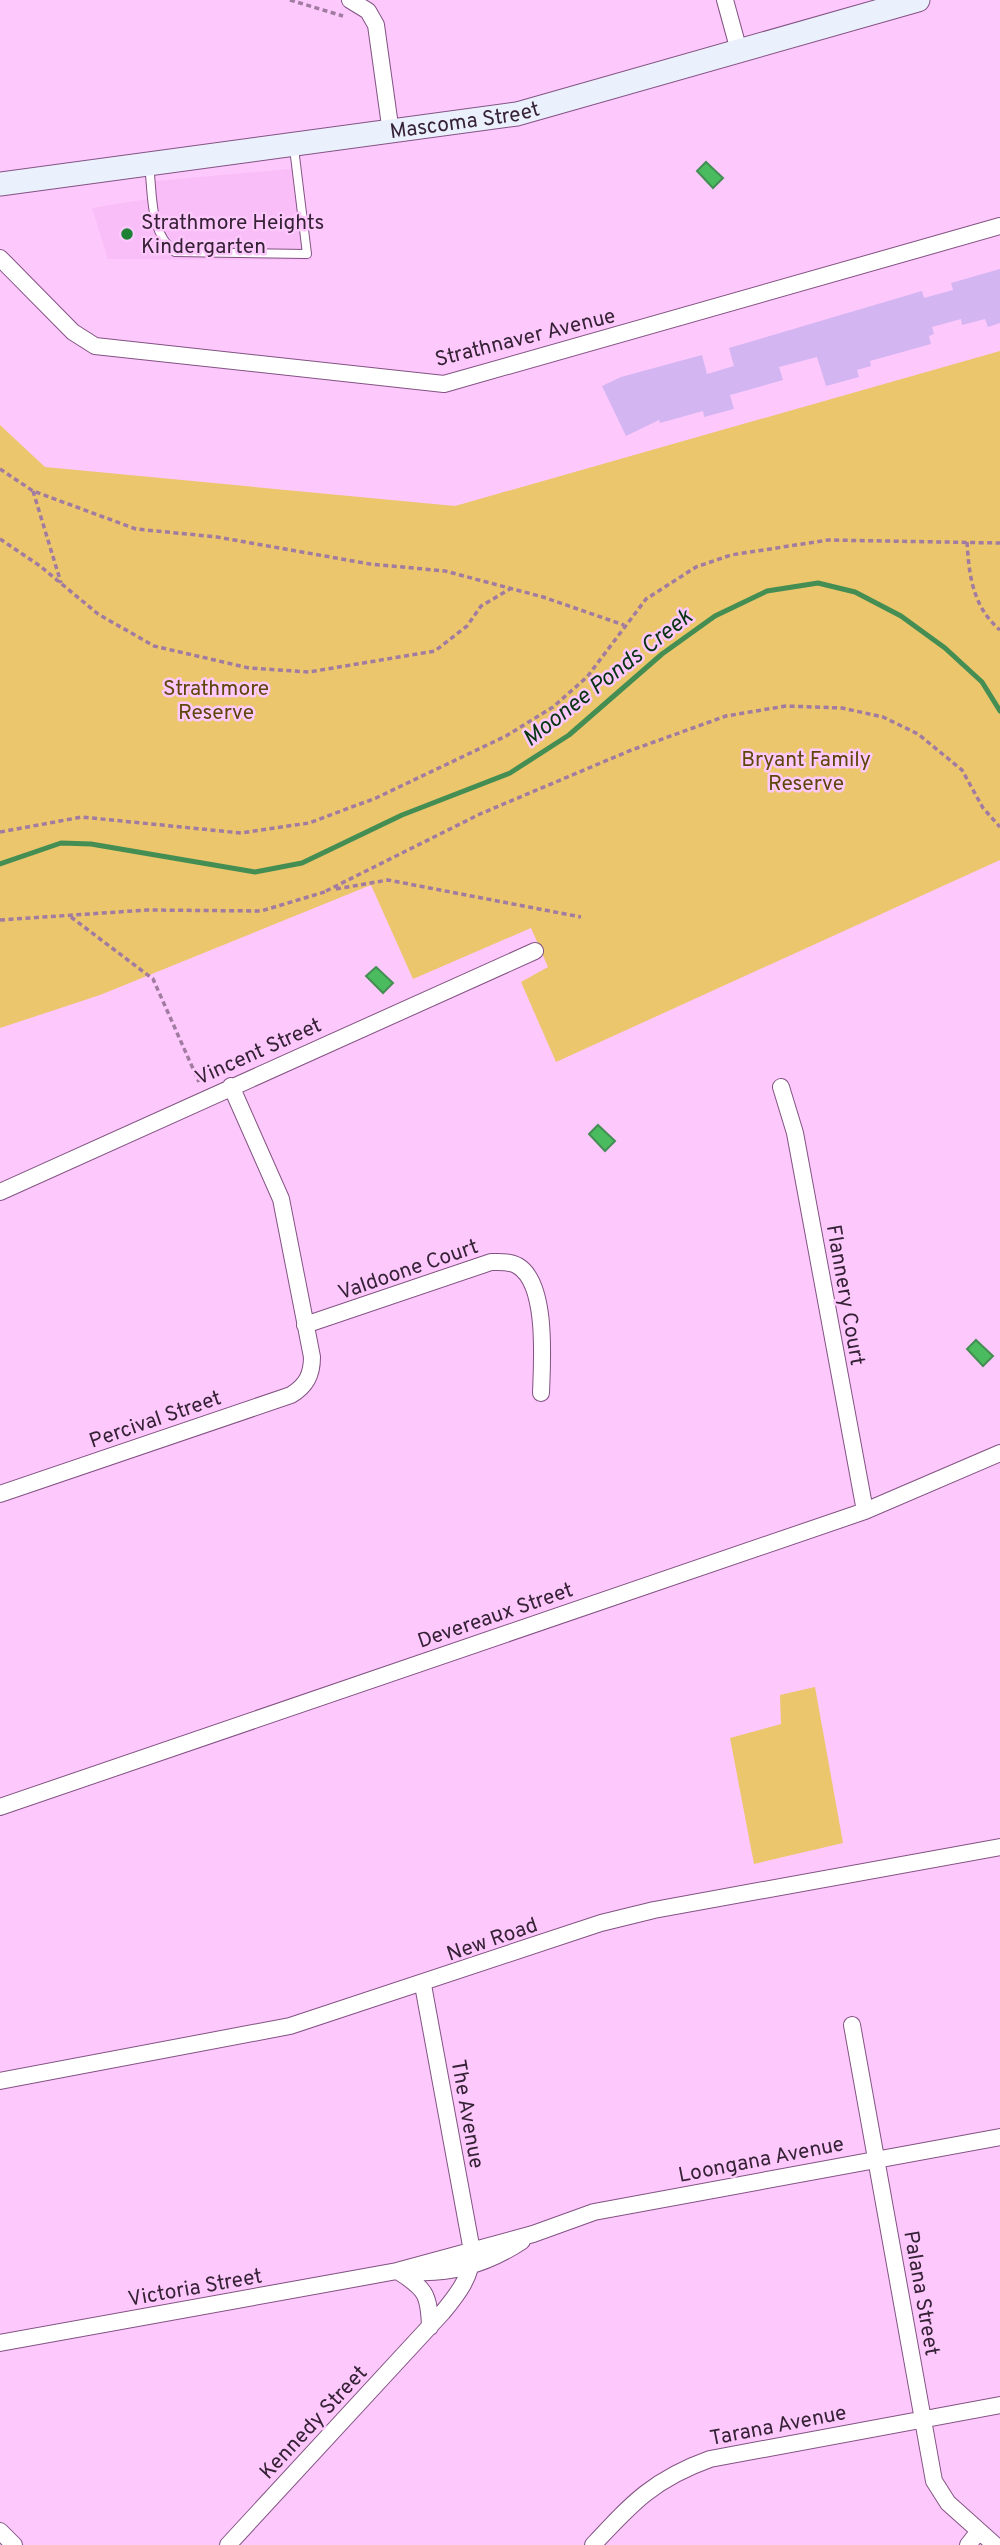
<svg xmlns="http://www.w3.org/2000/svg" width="1000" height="2545" viewBox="0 0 1000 2545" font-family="Overpass,sans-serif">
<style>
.built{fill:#f9bdf7}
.green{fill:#ebc66d}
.water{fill:#4abc5f;stroke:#448e53;stroke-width:2}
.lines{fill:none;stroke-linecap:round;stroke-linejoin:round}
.stream{stroke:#448e53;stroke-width:5}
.building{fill:#d3b5f2}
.service-casing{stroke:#825382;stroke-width:10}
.minor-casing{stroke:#825382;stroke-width:18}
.secondary-casing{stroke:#825382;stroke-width:25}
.path{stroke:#a17ba0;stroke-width:3.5;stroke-dasharray:5 3.5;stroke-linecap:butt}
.service{stroke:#fff;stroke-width:8}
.minor{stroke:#fff;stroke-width:16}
.secondary{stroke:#ebf0fd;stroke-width:23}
.poi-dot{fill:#1d8135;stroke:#fdc8fc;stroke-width:2.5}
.labels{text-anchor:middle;stroke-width:5;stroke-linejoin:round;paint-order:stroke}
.street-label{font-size:21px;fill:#362236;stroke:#fdc8fc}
.poi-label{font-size:21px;fill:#362236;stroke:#fdc8fc;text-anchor:start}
.park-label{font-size:21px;fill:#5d470a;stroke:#fdc8fc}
.water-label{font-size:23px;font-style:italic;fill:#063512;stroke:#fdc8fc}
</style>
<rect width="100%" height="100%" fill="#fdc8fc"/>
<path class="built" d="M 301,168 L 312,260 L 108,259 L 92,208 L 148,199 L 146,182 Z"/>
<path class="green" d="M 1000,351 L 1000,860 L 556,1062 L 521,982 L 548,967 L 531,928 L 413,979 L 371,885 L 100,995 L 0,1028 L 0,425 L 45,467 L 455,506 Z
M 815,1687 L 843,1843 L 754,1864 L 730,1738 L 781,1724 L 780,1695 Z"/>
<path class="water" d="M 706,162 L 723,178 L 713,188 L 697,171 Z
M 376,967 L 393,983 L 383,993 L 366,976 Z
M 598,1125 L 615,1141 L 605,1151 L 589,1134 Z
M 976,1340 L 993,1356 L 983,1366 L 967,1349 Z"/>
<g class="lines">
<path class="stream" d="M 0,864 L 61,843 L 91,844 L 255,872 L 302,863 L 402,815 L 510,773 L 569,735 L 662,654 L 715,616 L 767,591 L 818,583 L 855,592 L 901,616 L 945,648 L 982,682 L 1000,711"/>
</g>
<path class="building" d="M 1000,269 L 1000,323 L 988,327 L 985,319 L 962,325 L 961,319 L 932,327 L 934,334 L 929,336 L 931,344 L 870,361 L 871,366 L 857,370 L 859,377 L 826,386 L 817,357 L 779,367 L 783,380 L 730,395 L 734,409 L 704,417 L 703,411 L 660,423 L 659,420 L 626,436 L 602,386 L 621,377 L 702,355 L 707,374 L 734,366 L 729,348 L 922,291 L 924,298 L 953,290 L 951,283 Z"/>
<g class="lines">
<defs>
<path id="service" d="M 149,165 C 153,195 149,232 175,252 L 307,254 L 294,148"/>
<path id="minor" d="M 350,0 L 368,11 L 376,25 L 391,133
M 725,0 L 739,51
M 0,258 L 73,332 L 95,346 L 444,384 L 1000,226
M 781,1087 L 795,1133 L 865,1511
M 0,1192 L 535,951
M 305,1325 L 491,1262 C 500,1262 510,1261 518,1266 C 548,1284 542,1363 541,1393
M 0,1494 L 291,1395 C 306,1386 312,1375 312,1357 L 281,1199 L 231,1086
M 0,1807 L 865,1511 L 1000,1453
M 852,2025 L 934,2481 L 948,2503 L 995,2545
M 0,2081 L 290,2026 L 601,1923 L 654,1910 L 1000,1847
M 399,2272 C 426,2289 429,2295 430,2327
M 415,2272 C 454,2274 489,2263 522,2241
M 0,2343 L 397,2271 L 533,2234 L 594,2212 L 1000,2137
M 0,2531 L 14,2545
M 228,2545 L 443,2312 C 457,2295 473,2275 472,2251 L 423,1985
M 593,2545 C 632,2503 654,2479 710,2459 L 1000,2405
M 968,2545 L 979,2531"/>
<g id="secondary">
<path id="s1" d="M 0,184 L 517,114 L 918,0"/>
</g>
</defs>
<use href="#service" class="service-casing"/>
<use href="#minor" class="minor-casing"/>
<use href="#secondary" class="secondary-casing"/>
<path class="path" d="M 290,0 L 343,16
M 0,469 L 33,491 L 136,529 L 217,537 L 370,564 L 445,571 L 543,597 L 624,625
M 33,491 L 61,583
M 0,539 L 40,566 L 98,614 L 154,646 L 249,668 L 309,672 L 435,651 L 467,626 L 481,606 L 510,589
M 967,542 C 969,576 973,607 1000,630
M 0,832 L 82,817 L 241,833 L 309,823 L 376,798 L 506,736 L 553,707 L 587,677 L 646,599 L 696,567 L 731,555 L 828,540 L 1000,543
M 336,889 L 388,880 L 581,917
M 326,891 L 480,814 L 629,751 L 726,716 L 786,706 L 842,708 L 883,717 L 918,734 L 962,770 L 983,808 L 1000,827
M 71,917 L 153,979 L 199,1082
M 0,920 L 147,910 L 261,911 L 328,891"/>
<use href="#service" class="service"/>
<use href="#minor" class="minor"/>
<use href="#secondary" class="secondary"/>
</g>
<circle class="poi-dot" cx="127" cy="234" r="7"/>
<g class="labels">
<g class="street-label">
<text dy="7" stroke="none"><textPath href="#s1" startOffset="469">Mascoma Street</textPath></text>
<text transform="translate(525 337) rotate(-14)" y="7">Strathnaver Avenue</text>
<text transform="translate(258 1051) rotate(-24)" y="7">Vincent Street</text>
<text transform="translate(408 1269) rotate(-19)" y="7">Valdoone Court</text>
<text transform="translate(846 1295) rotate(80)" y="7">Flannery Court</text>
<text transform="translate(155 1419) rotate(-19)" y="7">Percival Street</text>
<text transform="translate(495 1615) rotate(-19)" y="7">Devereaux Street</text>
<text transform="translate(492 1939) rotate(-19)" y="7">New Road</text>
<text transform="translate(468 2114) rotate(80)" y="7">The Avenue</text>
<text transform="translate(761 2159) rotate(-11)" y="7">Loongana Avenue</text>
<text transform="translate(195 2287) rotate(-10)" y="7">Victoria Street</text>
<text transform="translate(922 2293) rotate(80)" y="7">Palana Street</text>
<text transform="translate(313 2422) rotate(-47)" y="7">Kennedy Street</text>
<text transform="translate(778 2425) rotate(-11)" y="7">Tarana Avenue</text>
</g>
<g class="poi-label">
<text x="141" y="229">Strathmore Heights<tspan x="141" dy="24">Kindergarten</tspan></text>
</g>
<g class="park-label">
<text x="216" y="695">Strathmore<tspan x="216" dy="24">Reserve</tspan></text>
<text x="806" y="766">Bryant Family<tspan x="806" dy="24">Reserve</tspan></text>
</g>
<g class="water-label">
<text transform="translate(607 677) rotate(-38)" y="8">Moonee Ponds Creek</text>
</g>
</g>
</svg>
